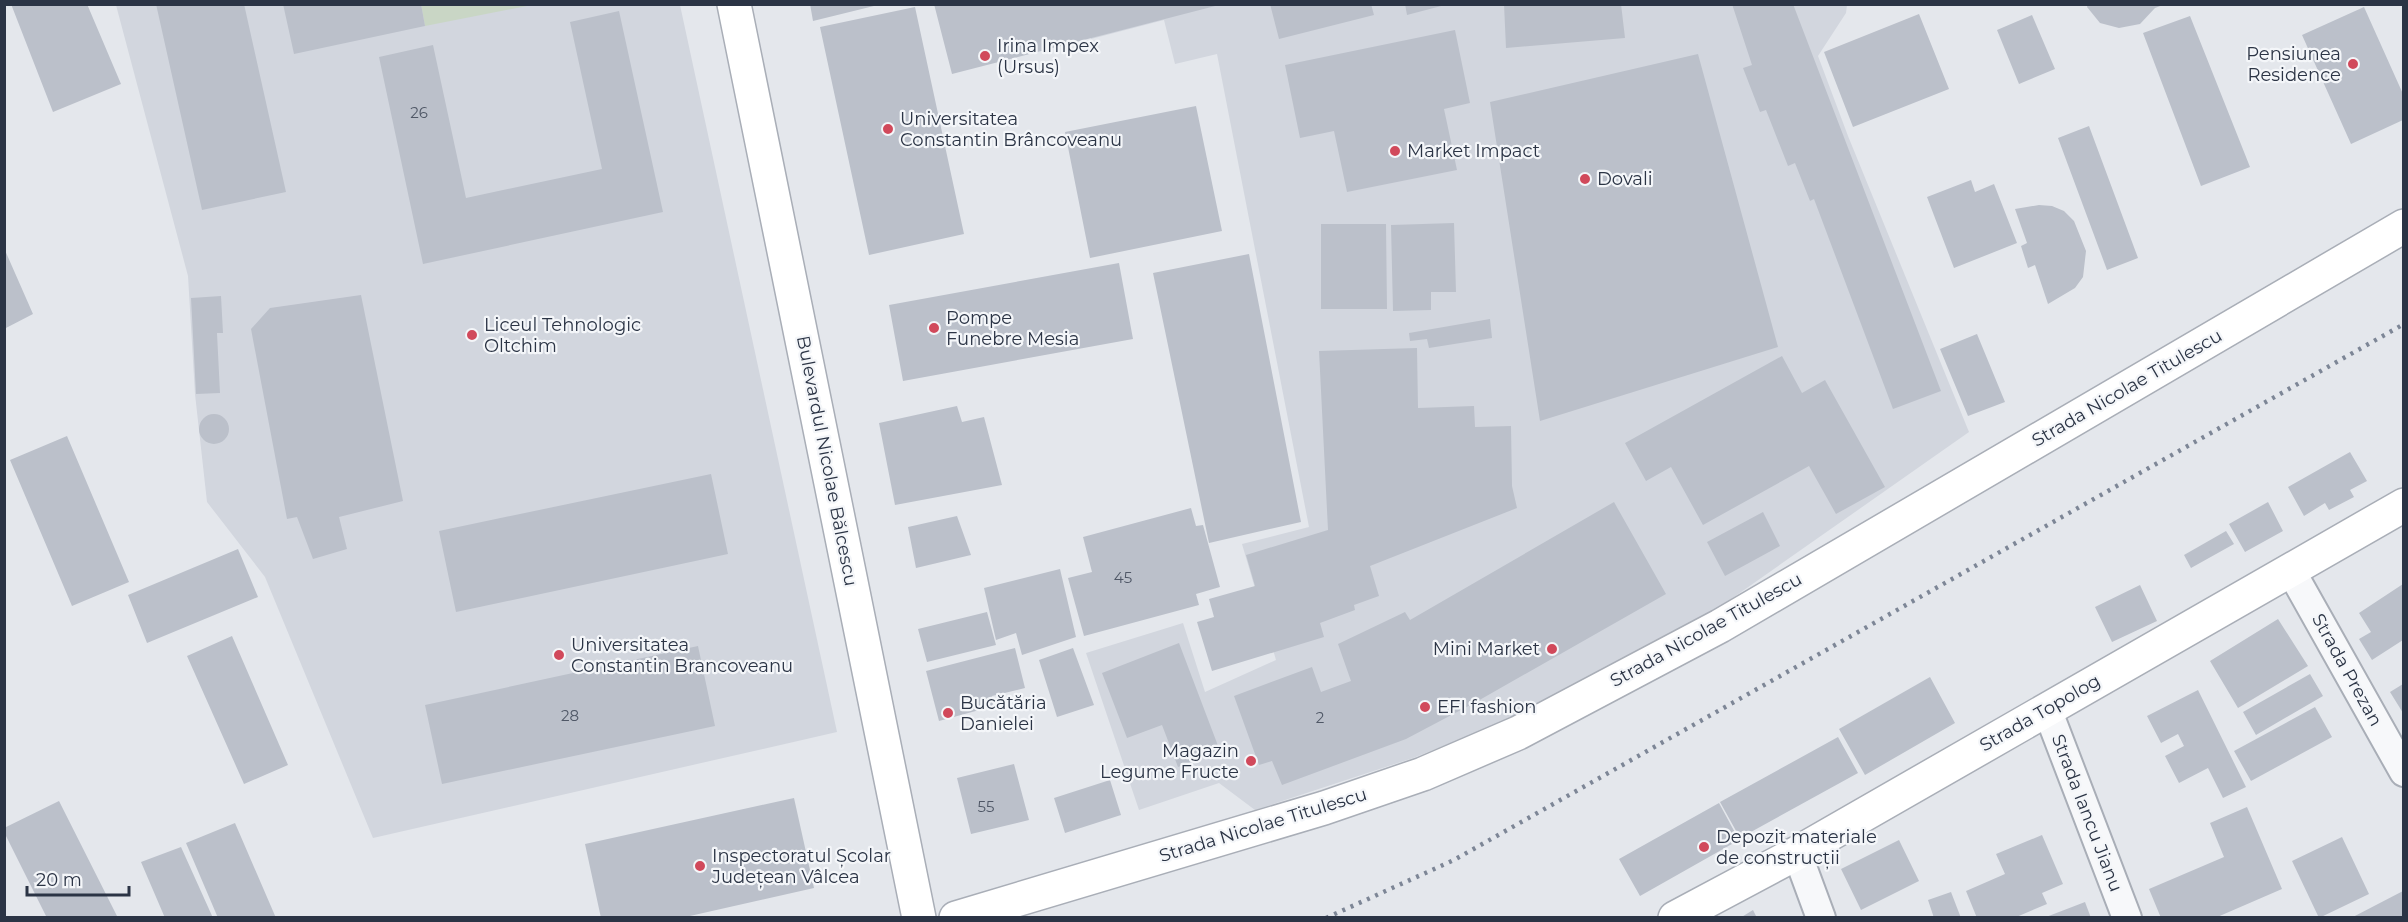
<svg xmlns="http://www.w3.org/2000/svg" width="2408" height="922" viewBox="0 0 2408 922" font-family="Montserrat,sans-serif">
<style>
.built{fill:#d2d6de}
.park{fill:#c9d6c5}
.building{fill:#bbc0ca}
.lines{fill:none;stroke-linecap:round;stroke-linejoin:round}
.street-casing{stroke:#a9aeb7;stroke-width:32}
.secondary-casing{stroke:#a9aeb7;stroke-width:36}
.street{stroke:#f7f8fa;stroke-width:28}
.secondary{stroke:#fff;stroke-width:33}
.rail{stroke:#7d8696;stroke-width:4.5;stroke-dasharray:3 6;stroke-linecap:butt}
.poi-dot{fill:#d1495b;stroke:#f4f6f9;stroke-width:2}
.labels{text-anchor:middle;stroke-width:4.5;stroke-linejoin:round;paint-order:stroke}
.number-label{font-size:15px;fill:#4f5766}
.poi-label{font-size:18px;fill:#2b3445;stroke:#f4f6f9;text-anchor:start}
.street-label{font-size:18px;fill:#2b3445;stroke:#f4f6f9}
</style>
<rect width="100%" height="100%" fill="#e4e7ec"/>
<path class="built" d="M 116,5 L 680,5 L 837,732 L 373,838 L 265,577 L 207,502 L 195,394 L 188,276 Z
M 1082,5 L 1847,5 L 1846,13 L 1818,56 L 1848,136 L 1969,432 L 1724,604 L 1509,720 L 1413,758 L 1255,810 L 1219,783 L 1139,810 L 1086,653 L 1183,623 L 1205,692 L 1276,660 L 1242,544 L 1309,527 L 1217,54 L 1175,64 L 1164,20 L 1091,39 Z"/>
<path class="park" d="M 421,4 L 532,5 L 425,26 Z"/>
<path class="building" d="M 11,4 L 87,4 L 121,84 L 53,112 Z
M 156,4 L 244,4 L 286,192 L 202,210 Z
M 283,4 L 421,4 L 425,26 L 294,54 Z
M 810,4 L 878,4 L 878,5 L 813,21 Z
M 934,4 L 1219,4 L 1219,5 L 952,74 Z
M 1270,4 L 1371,4 L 1374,15 L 1279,39 Z
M 1405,4 L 1445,4 L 1445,5 L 1407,15 Z
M 1504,4 L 1621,4 L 1625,38 L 1506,48 Z
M 1732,4 L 1793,4 L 1941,391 L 1893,409 L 1814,199 L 1810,201 L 1795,163 L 1788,166 L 1766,110 L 1760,112 L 1743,68 L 1752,65 Z
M 2088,4 L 2163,4 L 2163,5 L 2155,8 L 2140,24 L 2119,28 L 2100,23 L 2087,7 Z
M 915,7 L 964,234 L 869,255 L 820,27 Z
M 2364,7 L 2403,94 L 2403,120 L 2351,144 L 2302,35 Z
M 619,11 L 663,212 L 423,264 L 379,57 L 433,45 L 466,198 L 602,169 L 570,22 Z
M 1919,14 L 1949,89 L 1853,127 L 1824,52 Z
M 2032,15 L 2055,69 L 2019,84 L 1997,30 Z
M 2190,16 L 2250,167 L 2201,186 L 2143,33 Z
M 1455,30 L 1470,103 L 1444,109 L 1457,170 L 1347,192 L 1334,131 L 1300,138 L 1285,65 Z
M 1698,54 L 1778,347 L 1540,421 L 1490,102 Z
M 1196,106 L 1222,231 L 1090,258 L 1065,132 Z
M 2089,126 L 2138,258 L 2107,270 L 2058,138 Z
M 1971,180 L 1975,192 L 1994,184 L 2017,243 L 1954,268 L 1927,197 Z
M 2039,205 L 2052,206 L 2064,211 L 2074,221 L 2086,251 L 2083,277 L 2075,288 L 2048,304 L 2035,265 L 2028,268 L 2021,246 L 2027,243 L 2015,209 Z
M 1454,223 L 1456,292 L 1431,292 L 1431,310 L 1393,311 L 1391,225 Z
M 1321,224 L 1386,224 L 1387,309 L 1321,309 Z
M 4,248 L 33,314 L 4,329 Z
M 1249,254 L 1301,522 L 1209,543 L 1153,273 Z
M 1119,263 L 1133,339 L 903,381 L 889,305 Z
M 361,295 L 403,501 L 339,517 L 347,549 L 313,559 L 297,517 L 287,519 L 251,329 L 270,308 Z
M 221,296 L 223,333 L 217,333 L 220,393 L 196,394 L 191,298 Z
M 1490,319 L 1492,338 L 1429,348 L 1427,339 L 1410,341 L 1409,333 Z
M 1977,334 L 2005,402 L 1968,416 L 1940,349 Z
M 1417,348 L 1418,408 L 1474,406 L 1475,427 L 1511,426 L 1512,486 L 1517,508 L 1370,566 L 1379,596 L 1354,605 L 1355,610 L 1320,623 L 1324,637 L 1212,671 L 1197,622 L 1214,617 L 1209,599 L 1255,586 L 1246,555 L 1328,530 L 1319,351 Z
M 1782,356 L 1802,393 L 1825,380 L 1885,487 L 1836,514 L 1809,466 L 1703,525 L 1671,467 L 1646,481 L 1625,443 Z
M 957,406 L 962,422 L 984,417 L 1002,485 L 895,505 L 879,423 Z
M199 429a15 15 0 1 1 30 0a15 15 0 1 1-30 0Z
M 67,436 L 129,582 L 72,606 L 10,460 Z
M 2350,452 L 2367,481 L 2350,490 L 2354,497 L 2329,510 L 2325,503 L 2304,516 L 2288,487 Z
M 711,474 L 728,554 L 456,612 L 439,531 Z
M 1614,502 L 1666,594 L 1476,702 L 1406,739 L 1282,785 L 1272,761 L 1259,765 L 1234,696 L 1312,667 L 1321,692 L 1351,681 L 1338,644 L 1405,612 L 1410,620 Z
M 2268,502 L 2283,531 L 2245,552 L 2229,524 Z
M 1191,508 L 1196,526 L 1203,525 L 1220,587 L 1196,594 L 1199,605 L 1084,636 L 1068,578 L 1092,572 L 1083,537 Z
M 1763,512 L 1780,546 L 1725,576 L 1707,542 Z
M 957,516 L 971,555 L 916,568 L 908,527 Z
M 2226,531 L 2234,544 L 2191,568 L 2184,555 Z
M 238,549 L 258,597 L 147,643 L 128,595 Z
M 1060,569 L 1076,637 L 1022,655 L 1016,633 L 996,640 L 984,588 Z
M 2403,584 L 2403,640 L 2372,660 L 2359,639 L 2371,632 L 2359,613 Z
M 2140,585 L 2157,621 L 2112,642 L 2095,607 Z
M 987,612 L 996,645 L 927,662 L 918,629 Z
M 2278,619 L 2308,666 L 2238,708 L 2210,661 Z
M 232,636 L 288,765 L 244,784 L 187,656 Z
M 1179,643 L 1220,751 L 1178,767 L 1162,725 L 1127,738 L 1102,673 Z
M 698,646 L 715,726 L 442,784 L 425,705 Z
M 1015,648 L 1025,688 L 992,696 L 994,706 L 939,721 L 926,671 Z
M 1073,648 L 1094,705 L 1057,717 L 1039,660 Z
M 2310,674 L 2323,696 L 2256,735 L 2243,712 Z
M 1930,677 L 1955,723 L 1865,775 L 1839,729 Z
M 2403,684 L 2403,713 L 2390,692 Z
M 2198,690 L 2246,787 L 2223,798 L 2208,768 L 2179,783 L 2165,756 L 2184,746 L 2178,734 L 2161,743 L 2147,716 Z
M 2315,707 L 2332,737 L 2251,781 L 2234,751 Z
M 1838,737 L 1858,773 L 1740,838 L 1720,802 Z
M 1014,764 L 1029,820 L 971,834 L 957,778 Z
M 1110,780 L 1121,815 L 1065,833 L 1054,798 Z
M 794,798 L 814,888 L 681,918 L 601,918 L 585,844 Z
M 59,801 L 118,918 L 47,918 L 4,832 L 4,828 Z
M 1719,803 L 1739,840 L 1640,896 L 1619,859 Z
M 2247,807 L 2282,889 L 2215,918 L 2161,918 L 2149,889 L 2224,857 L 2210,823 Z
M 235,823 L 276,918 L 218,918 L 186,843 Z
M 2042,835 L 2063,884 L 2042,893 L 2047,904 L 2014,918 L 1977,918 L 1966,891 L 2005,874 L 1996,854 Z
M 2342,837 L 2369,894 L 2319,918 L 2292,861 Z
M 1899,840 L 1919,881 L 1861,910 L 1841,869 Z
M 181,847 L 213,918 L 165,918 L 141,862 Z
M 2403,891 L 2403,918 L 2351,918 Z
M 1951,892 L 1961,918 L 1934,918 L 1928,900 Z
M 2085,902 L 2091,918 L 2046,918 L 2046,917 Z
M 1753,910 L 1757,918 L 1740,918 Z"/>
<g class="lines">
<defs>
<path id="street" d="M 2290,569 L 2404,772
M 2047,709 L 2127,918
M 1797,853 L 1821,918"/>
<path id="secondary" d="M 734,4 L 919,918
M 956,918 L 1324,808 L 1423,774 L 1518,733 L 1720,626 L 2404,226
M 1675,918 L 1797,853 L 2404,505"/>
</defs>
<use href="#street" class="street-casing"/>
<use href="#secondary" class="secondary-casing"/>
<use href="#street" class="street"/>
<use href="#secondary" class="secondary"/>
<path class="rail" d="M 1326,918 L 1454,860 L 2404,324"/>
</g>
<g class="poi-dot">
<circle cx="985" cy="56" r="6"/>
<circle cx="2353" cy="64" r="6"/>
<circle cx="888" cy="129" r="6"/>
<circle cx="1395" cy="151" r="6"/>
<circle cx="1585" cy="179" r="6"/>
<circle cx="934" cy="328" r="6"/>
<circle cx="472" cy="335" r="6"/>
<circle cx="1552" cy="649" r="6"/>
<circle cx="559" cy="655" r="6"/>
<circle cx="1425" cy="707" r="6"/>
<circle cx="948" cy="713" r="6"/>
<circle cx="1251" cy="761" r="6"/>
<circle cx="1704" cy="847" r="6"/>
<circle cx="700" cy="866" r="6"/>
</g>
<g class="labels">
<g class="number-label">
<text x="419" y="118">26</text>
<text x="1123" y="583">45</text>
<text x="570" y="721">28</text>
<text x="1320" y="723">2</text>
<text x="986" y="812">55</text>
</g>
<g class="poi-label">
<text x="997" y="52">Irina Impex<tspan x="997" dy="21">(Ursus)</tspan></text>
<text x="2341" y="60" text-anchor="end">Pensiunea<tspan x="2341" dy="21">Residence</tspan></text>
<text x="900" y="125">Universitatea<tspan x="900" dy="21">Constantin Brâncoveanu</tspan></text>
<text x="1407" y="157">Market Impact</text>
<text x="1597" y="185">Dovali</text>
<text x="946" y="324">Pompe<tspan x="946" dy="21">Funebre Mesia</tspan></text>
<text x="484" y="331">Liceul Tehnologic<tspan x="484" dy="21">Oltchim</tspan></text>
<text x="571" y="651">Universitatea<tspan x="571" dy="21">Constantin Brancoveanu</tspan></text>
<text x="1540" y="655" text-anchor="end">Mini Market</text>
<text x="960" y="709">Bucătăria<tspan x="960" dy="21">Danielei</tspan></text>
<text x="1437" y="713">EFI fashion</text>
<text x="1239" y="757" text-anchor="end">Magazin<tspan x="1239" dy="21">Legume Fructe</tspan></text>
<text x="1716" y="843">Depozit materiale<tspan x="1716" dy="21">de construcții</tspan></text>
<text x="712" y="862">Inspectoratul Școlar<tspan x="712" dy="21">Județean Vâlcea</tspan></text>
</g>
<g class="street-label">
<text transform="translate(2127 388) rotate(-30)" y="6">Strada Nicolae Titulescu</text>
<text transform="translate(827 461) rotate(79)" y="6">Bulevardul Nicolae Bălcescu</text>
<text transform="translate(1706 630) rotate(-29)" y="6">Strada Nicolae Titulescu</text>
<text transform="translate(2347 670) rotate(61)" y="6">Strada Prezan</text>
<text transform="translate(2040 713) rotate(-30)" y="6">Strada Topolog</text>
<text transform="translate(2087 813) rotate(69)" y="6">Strada Iancu Jianu</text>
<text transform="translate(1263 825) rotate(-17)" y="6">Strada Nicolae Titulescu</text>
</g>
</g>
<rect width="2408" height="922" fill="none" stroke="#2b3445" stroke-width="12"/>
<path d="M27 886v9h102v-9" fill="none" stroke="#2b3445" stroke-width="3"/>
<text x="36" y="886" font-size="18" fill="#2b3445" stroke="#f4f6f9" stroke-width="4.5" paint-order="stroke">20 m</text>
</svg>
